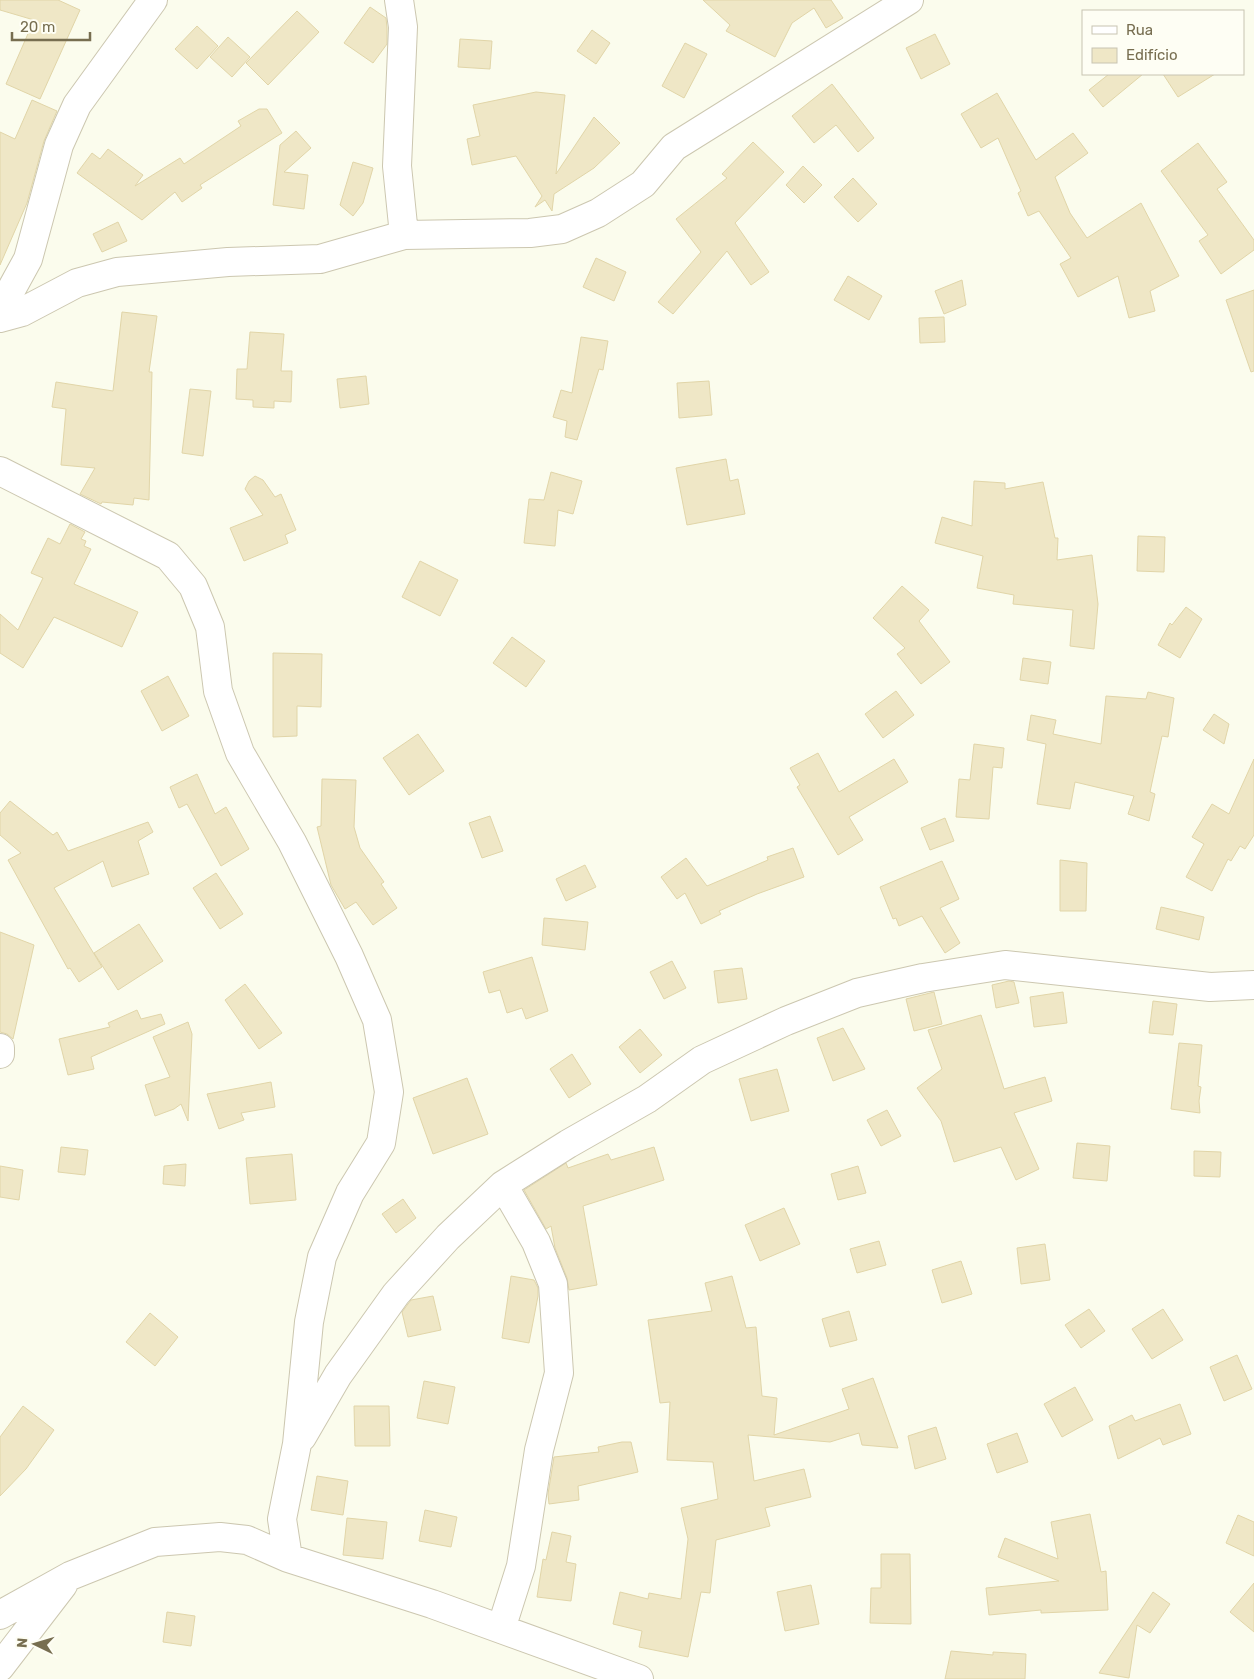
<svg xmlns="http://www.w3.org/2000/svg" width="1254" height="1679" viewBox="0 0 1254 1679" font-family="Rubik,sans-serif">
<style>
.building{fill:#efe7c6;stroke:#e1d5a8}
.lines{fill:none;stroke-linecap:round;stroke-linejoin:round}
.minor-casing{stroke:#ccc7b0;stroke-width:30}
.minor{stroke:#fff;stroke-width:28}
</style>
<rect width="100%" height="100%" fill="#fbfced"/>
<path class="building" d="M 0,0 L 58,0 L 80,10 L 40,99 L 6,84 L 34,20 L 0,10 Z
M 703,0 L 831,0 L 843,18 L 826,28 L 814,8 L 792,23 L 775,57 L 726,31 L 730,25 Z
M 370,7 L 386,18 L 387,28 L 387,44 L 373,63 L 344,43 Z
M 297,11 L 319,32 L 268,85 L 246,63 Z
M 197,26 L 218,46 L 197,69 L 175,49 Z
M 592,30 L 610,43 L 596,64 L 577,51 Z
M 935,34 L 950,64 L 921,79 L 906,48 Z
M 228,37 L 250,57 L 232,77 L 210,57 Z
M 460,39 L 492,41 L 490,69 L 458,67 Z
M 685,43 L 707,54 L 684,98 L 662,86 Z
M 1109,74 L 1143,74 L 1103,107 L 1089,90 Z
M 1163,74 L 1215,74 L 1178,97 Z
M 832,84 L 874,138 L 858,152 L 836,125 L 814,143 L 792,116 Z
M 536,92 L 565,95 L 556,174 L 594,117 L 620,143 L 594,168 L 554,194 L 552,211 L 545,200 L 535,207 L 542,196 L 516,156 L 472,165 L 467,139 L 480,136 L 473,105 Z
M 997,93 L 1036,160 L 1073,133 L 1088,153 L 1055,177 L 1070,213 L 1087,238 L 1141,203 L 1179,276 L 1150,291 L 1155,311 L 1129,318 L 1118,276 L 1078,297 L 1060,264 L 1071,258 L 1039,211 L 1028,216 L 1018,193 L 1021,191 L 998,138 L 981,148 L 961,114 Z
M 32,100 L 57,111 L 44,141 L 27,203 L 0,265 L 0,132 L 15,139 Z
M 259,109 L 267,109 L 282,133 L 200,185 L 202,188 L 182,202 L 175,192 L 142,220 L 77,173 L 92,153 L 100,159 L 108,149 L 143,175 L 135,186 L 180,158 L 184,164 L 241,126 L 238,121 Z
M 296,131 L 311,148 L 284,172 L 308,175 L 304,209 L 273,205 L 280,145 Z
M 753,142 L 784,172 L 735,223 L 769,272 L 751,285 L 727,251 L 673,314 L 658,302 L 701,252 L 676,219 L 727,178 L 722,174 Z
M 1198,143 L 1227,182 L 1217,189 L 1254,240 L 1254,250 L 1221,274 L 1199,241 L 1208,235 L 1161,171 Z
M 353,162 L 373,168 L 363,203 L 353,216 L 340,205 Z
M 803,166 L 822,185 L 804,203 L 786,185 Z
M 853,178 L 877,204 L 858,222 L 834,197 Z
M 118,222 L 127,241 L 102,252 L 93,234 Z
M 596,258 L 626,272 L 614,301 L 583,287 Z
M 848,276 L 882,296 L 869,320 L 834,300 Z
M 962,280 L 966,305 L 944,314 L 935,291 Z
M 1254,290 L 1254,371 L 1251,372 L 1226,300 Z
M 122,312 L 157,316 L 149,372 L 152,372 L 149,500 L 134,498 L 133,505 L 102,502 L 101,504 L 80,494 L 95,468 L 61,465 L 66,409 L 52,407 L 56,382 L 113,391 Z
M 944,317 L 945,342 L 920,343 L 919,318 Z
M 250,332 L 284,334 L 281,371 L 292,371 L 291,402 L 274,401 L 274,408 L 253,407 L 253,400 L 236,399 L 237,369 L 247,369 Z
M 581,337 L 608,341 L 603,370 L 599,369 L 577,440 L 565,437 L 567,421 L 553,417 L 561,390 L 572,393 Z
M 366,376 L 369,404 L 340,408 L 337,379 Z
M 709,381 L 712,415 L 679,418 L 677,383 Z
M 190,389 L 211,391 L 203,456 L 182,453 Z
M 726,459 L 730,481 L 738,479 L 745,514 L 687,525 L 676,468 Z
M 551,472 L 582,481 L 573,514 L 558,510 L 555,546 L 524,543 L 529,499 L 544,500 Z
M 255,476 L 263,480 L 275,497 L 281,494 L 296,530 L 285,535 L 288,543 L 244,561 L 230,528 L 263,515 L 245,489 L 249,481 Z
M 974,481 L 1005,483 L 1005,489 L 1043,482 L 1055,538 L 1058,538 L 1057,560 L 1092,555 L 1098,604 L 1094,649 L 1070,646 L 1073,610 L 1013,604 L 1014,595 L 977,588 L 983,556 L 935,543 L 942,517 L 972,526 Z
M 70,524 L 85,532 L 81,539 L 86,541 L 84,546 L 91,549 L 74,584 L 138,612 L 122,647 L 54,617 L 23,668 L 0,653 L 0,614 L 18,630 L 43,578 L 31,573 L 48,538 L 60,544 Z
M 1138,536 L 1165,537 L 1164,572 L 1137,571 Z
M 420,561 L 458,580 L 440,616 L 402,597 Z
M 902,586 L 929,610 L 919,621 L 950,662 L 921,684 L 897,654 L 905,648 L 873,618 Z
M 1186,607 L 1202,619 L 1180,658 L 1158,645 L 1170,623 L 1172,625 Z
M 512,637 L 545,661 L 526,687 L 493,663 Z
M 273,653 L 322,654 L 321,707 L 297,706 L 297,736 L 273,737 Z
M 1023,658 L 1051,662 L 1048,684 L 1020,680 Z
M 168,676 L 189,716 L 162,731 L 141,691 Z
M 896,691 L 914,715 L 883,738 L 865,714 Z
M 1148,692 L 1174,698 L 1168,737 L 1162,736 L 1150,792 L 1155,794 L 1149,821 L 1128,814 L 1134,796 L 1075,782 L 1070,809 L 1037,804 L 1046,744 L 1027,740 L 1031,715 L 1056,720 L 1053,734 L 1101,744 L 1106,696 L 1146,699 Z
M 1214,714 L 1229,724 L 1224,744 L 1203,730 Z
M 418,734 L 444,771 L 409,795 L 383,758 Z
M 974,744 L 1004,748 L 1002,768 L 993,767 L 989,819 L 956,817 L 959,779 L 970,780 Z
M 818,753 L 839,792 L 894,759 L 908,782 L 849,817 L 863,840 L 838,855 L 797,787 L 800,785 L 790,768 Z
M 1254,759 L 1254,835 L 1245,849 L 1240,846 L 1231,861 L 1228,859 L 1212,891 L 1186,877 L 1204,844 L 1192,837 L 1212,804 L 1229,814 Z
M 197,774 L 215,814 L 226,807 L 249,849 L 221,866 L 187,804 L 179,808 L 170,787 Z
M 322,779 L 356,780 L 354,827 L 360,848 L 384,882 L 381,884 L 397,908 L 373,925 L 356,902 L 345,909 L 331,885 L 317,827 L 321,826 Z
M 10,801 L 53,835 L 57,832 L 68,851 L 148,822 L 153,832 L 138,841 L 149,874 L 112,887 L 103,861 L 54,888 L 102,967 L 79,982 L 70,968 L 68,969 L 8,860 L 21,853 L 0,835 L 0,813 Z
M 490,816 L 503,851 L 482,858 L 469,823 Z
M 945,818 L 954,841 L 930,850 L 921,828 Z
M 793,848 L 804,877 L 757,894 L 719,911 L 721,914 L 701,924 L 685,893 L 677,899 L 661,877 L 686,858 L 707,886 L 768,860 L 767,857 Z
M 1060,860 L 1087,863 L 1086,911 L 1060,911 Z
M 942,861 L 959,899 L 940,908 L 960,943 L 945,953 L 922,916 L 899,926 L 896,918 L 893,919 L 880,887 Z
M 585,865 L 596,887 L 566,901 L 556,879 Z
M 216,873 L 243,914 L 220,929 L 193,888 Z
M 1161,907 L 1204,917 L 1199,940 L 1156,929 Z
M 544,918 L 588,922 L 585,950 L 542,945 Z
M 139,924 L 163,961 L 118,990 L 94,953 Z
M 0,932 L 34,945 L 13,1039 L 7,1034 L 0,1032 Z
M 532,957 L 548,1011 L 526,1019 L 522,1008 L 507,1013 L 500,990 L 489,993 L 483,972 Z
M 672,961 L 686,988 L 664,999 L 650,972 Z
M 742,968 L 747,999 L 718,1003 L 714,971 Z
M 1009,981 L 1014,982 L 1019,1003 L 996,1008 L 992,985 Z
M 245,984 L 282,1033 L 259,1049 L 225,1000 Z
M 934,992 L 942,1024 L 914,1031 L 906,999 Z
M 1063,992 L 1067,1023 L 1034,1027 L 1030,997 Z
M 1153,1001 L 1177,1004 L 1173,1035 L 1149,1033 Z
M 137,1010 L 141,1019 L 161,1014 L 165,1024 L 91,1057 L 94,1069 L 68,1075 L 59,1039 L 110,1027 L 108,1023 Z
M 981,1015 L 1004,1089 L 1045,1077 L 1052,1101 L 1014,1113 L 1039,1169 L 1016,1180 L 1001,1147 L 954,1162 L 941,1121 L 917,1088 L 942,1069 L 928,1030 Z
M 188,1022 L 192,1034 L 188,1121 L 181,1104 L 174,1109 L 155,1116 L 145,1085 L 170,1077 L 153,1037 Z
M 843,1028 L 865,1069 L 833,1081 L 817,1038 Z
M 640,1029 L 662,1055 L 640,1073 L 619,1047 Z
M 1179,1043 L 1202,1045 L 1198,1086 L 1201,1087 L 1199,1101 L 1200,1113 L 1171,1109 Z
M 572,1054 L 591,1084 L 569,1098 L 550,1069 Z
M 777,1069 L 789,1111 L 751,1121 L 739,1079 Z
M 467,1078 L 488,1134 L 433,1154 L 413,1098 Z
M 271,1082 L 275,1107 L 241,1113 L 244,1120 L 219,1129 L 207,1094 Z
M 887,1110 L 901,1136 L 881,1146 L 867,1120 Z
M 1077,1143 L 1110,1146 L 1107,1181 L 1073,1178 Z
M 61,1147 L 88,1150 L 85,1175 L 58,1172 Z
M 654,1147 L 664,1180 L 583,1206 L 597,1285 L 569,1290 L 567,1278 L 555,1248 L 551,1226 L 546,1229 L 524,1190 L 566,1163 L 568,1168 L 608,1154 L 611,1160 Z
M 1194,1151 L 1221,1152 L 1220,1177 L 1194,1176 Z
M 292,1154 L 296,1200 L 250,1204 L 246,1158 Z
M 186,1164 L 185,1186 L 163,1184 L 164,1166 Z
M 0,1166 L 23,1170 L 19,1200 L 0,1197 Z
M 858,1166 L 866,1193 L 838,1200 L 831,1174 Z
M 403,1199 L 416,1218 L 396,1233 L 382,1214 Z
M 784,1208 L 800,1244 L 760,1261 L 745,1225 Z
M 879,1241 L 886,1265 L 857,1273 L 850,1249 Z
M 1045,1244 L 1050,1280 L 1021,1284 L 1017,1248 Z
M 961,1261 L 972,1294 L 942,1303 L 932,1270 Z
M 511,1276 L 534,1280 L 538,1288 L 538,1296 L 529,1343 L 502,1338 Z
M 732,1276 L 746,1328 L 756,1327 L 762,1396 L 777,1398 L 774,1435 L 849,1409 L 842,1389 L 873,1378 L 898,1448 L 862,1445 L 859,1433 L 830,1442 L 748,1435 L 754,1481 L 804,1469 L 811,1497 L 765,1508 L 770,1526 L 716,1540 L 710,1593 L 701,1592 L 688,1657 L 639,1647 L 642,1631 L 613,1624 L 620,1592 L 648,1599 L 649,1593 L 681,1599 L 688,1539 L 681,1508 L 718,1499 L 713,1462 L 667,1460 L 670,1402 L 660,1403 L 648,1320 L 712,1311 L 705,1283 Z
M 433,1296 L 441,1330 L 408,1337 L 402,1312 L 411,1300 Z
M 1089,1309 L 1105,1331 L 1081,1348 L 1065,1325 Z
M 1163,1309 L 1183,1340 L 1152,1359 L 1132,1329 Z
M 849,1311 L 857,1340 L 830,1347 L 822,1319 Z
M 150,1313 L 178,1337 L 155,1366 L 126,1342 Z
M 1237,1355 L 1252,1389 L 1224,1401 L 1210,1367 Z
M 424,1381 L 455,1387 L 448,1424 L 417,1418 Z
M 1075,1387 L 1093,1420 L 1062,1437 L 1044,1404 Z
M 1180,1404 L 1191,1434 L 1163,1445 L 1160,1438 L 1118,1459 L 1109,1426 L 1132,1415 L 1135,1421 Z
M 23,1406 L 54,1430 L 26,1469 L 0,1496 L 0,1437 Z
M 354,1406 L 389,1406 L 390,1446 L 355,1446 Z
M 936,1427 L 946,1459 L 915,1469 L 908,1436 Z
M 1017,1433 L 1028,1462 L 997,1473 L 987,1444 Z
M 622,1442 L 631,1442 L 638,1472 L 578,1486 L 579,1500 L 549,1504 L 548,1494 L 554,1457 L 599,1452 L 598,1447 Z
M 317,1476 L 348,1481 L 343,1515 L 311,1510 Z
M 425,1510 L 457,1517 L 451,1547 L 419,1541 Z
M 1090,1514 L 1101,1572 L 1106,1571 L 1108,1610 L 1041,1613 L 1041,1610 L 989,1615 L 986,1588 L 1059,1581 L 998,1557 L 1005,1538 L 1058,1559 L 1051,1522 Z
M 1238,1515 L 1254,1522 L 1254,1556 L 1226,1543 Z
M 347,1518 L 387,1522 L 383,1559 L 343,1555 Z
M 552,1532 L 571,1536 L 566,1562 L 576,1564 L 571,1601 L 537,1597 L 543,1559 L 546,1560 Z
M 881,1554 L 910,1554 L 911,1624 L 870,1623 L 871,1588 L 881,1588 Z
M 1254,1583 L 1254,1632 L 1230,1612 Z
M 811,1585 L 819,1624 L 785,1631 L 777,1592 Z
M 1153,1592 L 1170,1604 L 1150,1633 L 1137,1625 L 1129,1678 L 1099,1673 Z
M 167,1612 L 195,1616 L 191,1646 L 163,1642 Z
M 951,1651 L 993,1655 L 993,1652 L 1026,1654 L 1025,1679 L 945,1679 Z"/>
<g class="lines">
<defs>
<path id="minor" d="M 399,0 L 403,27 L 397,166 L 404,235
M 0,310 L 28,259 L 59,145 L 77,105 L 153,0
M 0,318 L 22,312 L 77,283 L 117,272 L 228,262 L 320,259 L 404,235 L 530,233 L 562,229 L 598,213 L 643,184 L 674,147 L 909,0
M 0,471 L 168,556 L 193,586 L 210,627 L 218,691 L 240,753 L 292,842 L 349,956 L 377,1020 L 389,1092 L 381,1143 L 350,1193 L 322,1257 L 309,1322 L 297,1444 L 282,1519 L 288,1558
M 0,1048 L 0,1054
M 302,1437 L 338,1375 L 396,1294 L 448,1237 L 503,1185 L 568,1144 L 647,1099 L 702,1060 L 786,1021 L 857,993 L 923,978 L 1005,965 L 1210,987 L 1254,985
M 0,1615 L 70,1576 L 155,1542 L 220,1537 L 247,1540 L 288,1558 L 432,1604 L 639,1679
M 501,1629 L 521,1566 L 539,1450 L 559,1373 L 553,1284 L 536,1242 L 503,1185
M 0,1667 L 63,1585"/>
</defs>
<use href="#minor" class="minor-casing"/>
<use href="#minor" class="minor"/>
</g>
<rect x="1082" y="10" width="162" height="65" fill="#fefef4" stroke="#c8c4b2"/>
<rect x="1092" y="26" width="25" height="8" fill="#ffffff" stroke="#c8c4b2"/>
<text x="1126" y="35" font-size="15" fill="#776e50">Rua</text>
<rect x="1092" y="48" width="25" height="15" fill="#efe7c6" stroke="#c8c4b2"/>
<text x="1126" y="60" font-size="15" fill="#776e50">Edifício</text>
<g transform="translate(35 1644) rotate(275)" stroke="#fefef4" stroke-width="4" paint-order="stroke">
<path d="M0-4L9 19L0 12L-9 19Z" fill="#776e50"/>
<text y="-8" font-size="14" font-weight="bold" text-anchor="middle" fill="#776e50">N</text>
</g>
<path d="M12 32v8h78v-8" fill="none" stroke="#776e50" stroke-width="2.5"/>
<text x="20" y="32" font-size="15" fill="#776e50" stroke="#fefef4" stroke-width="4" paint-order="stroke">20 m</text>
</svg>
